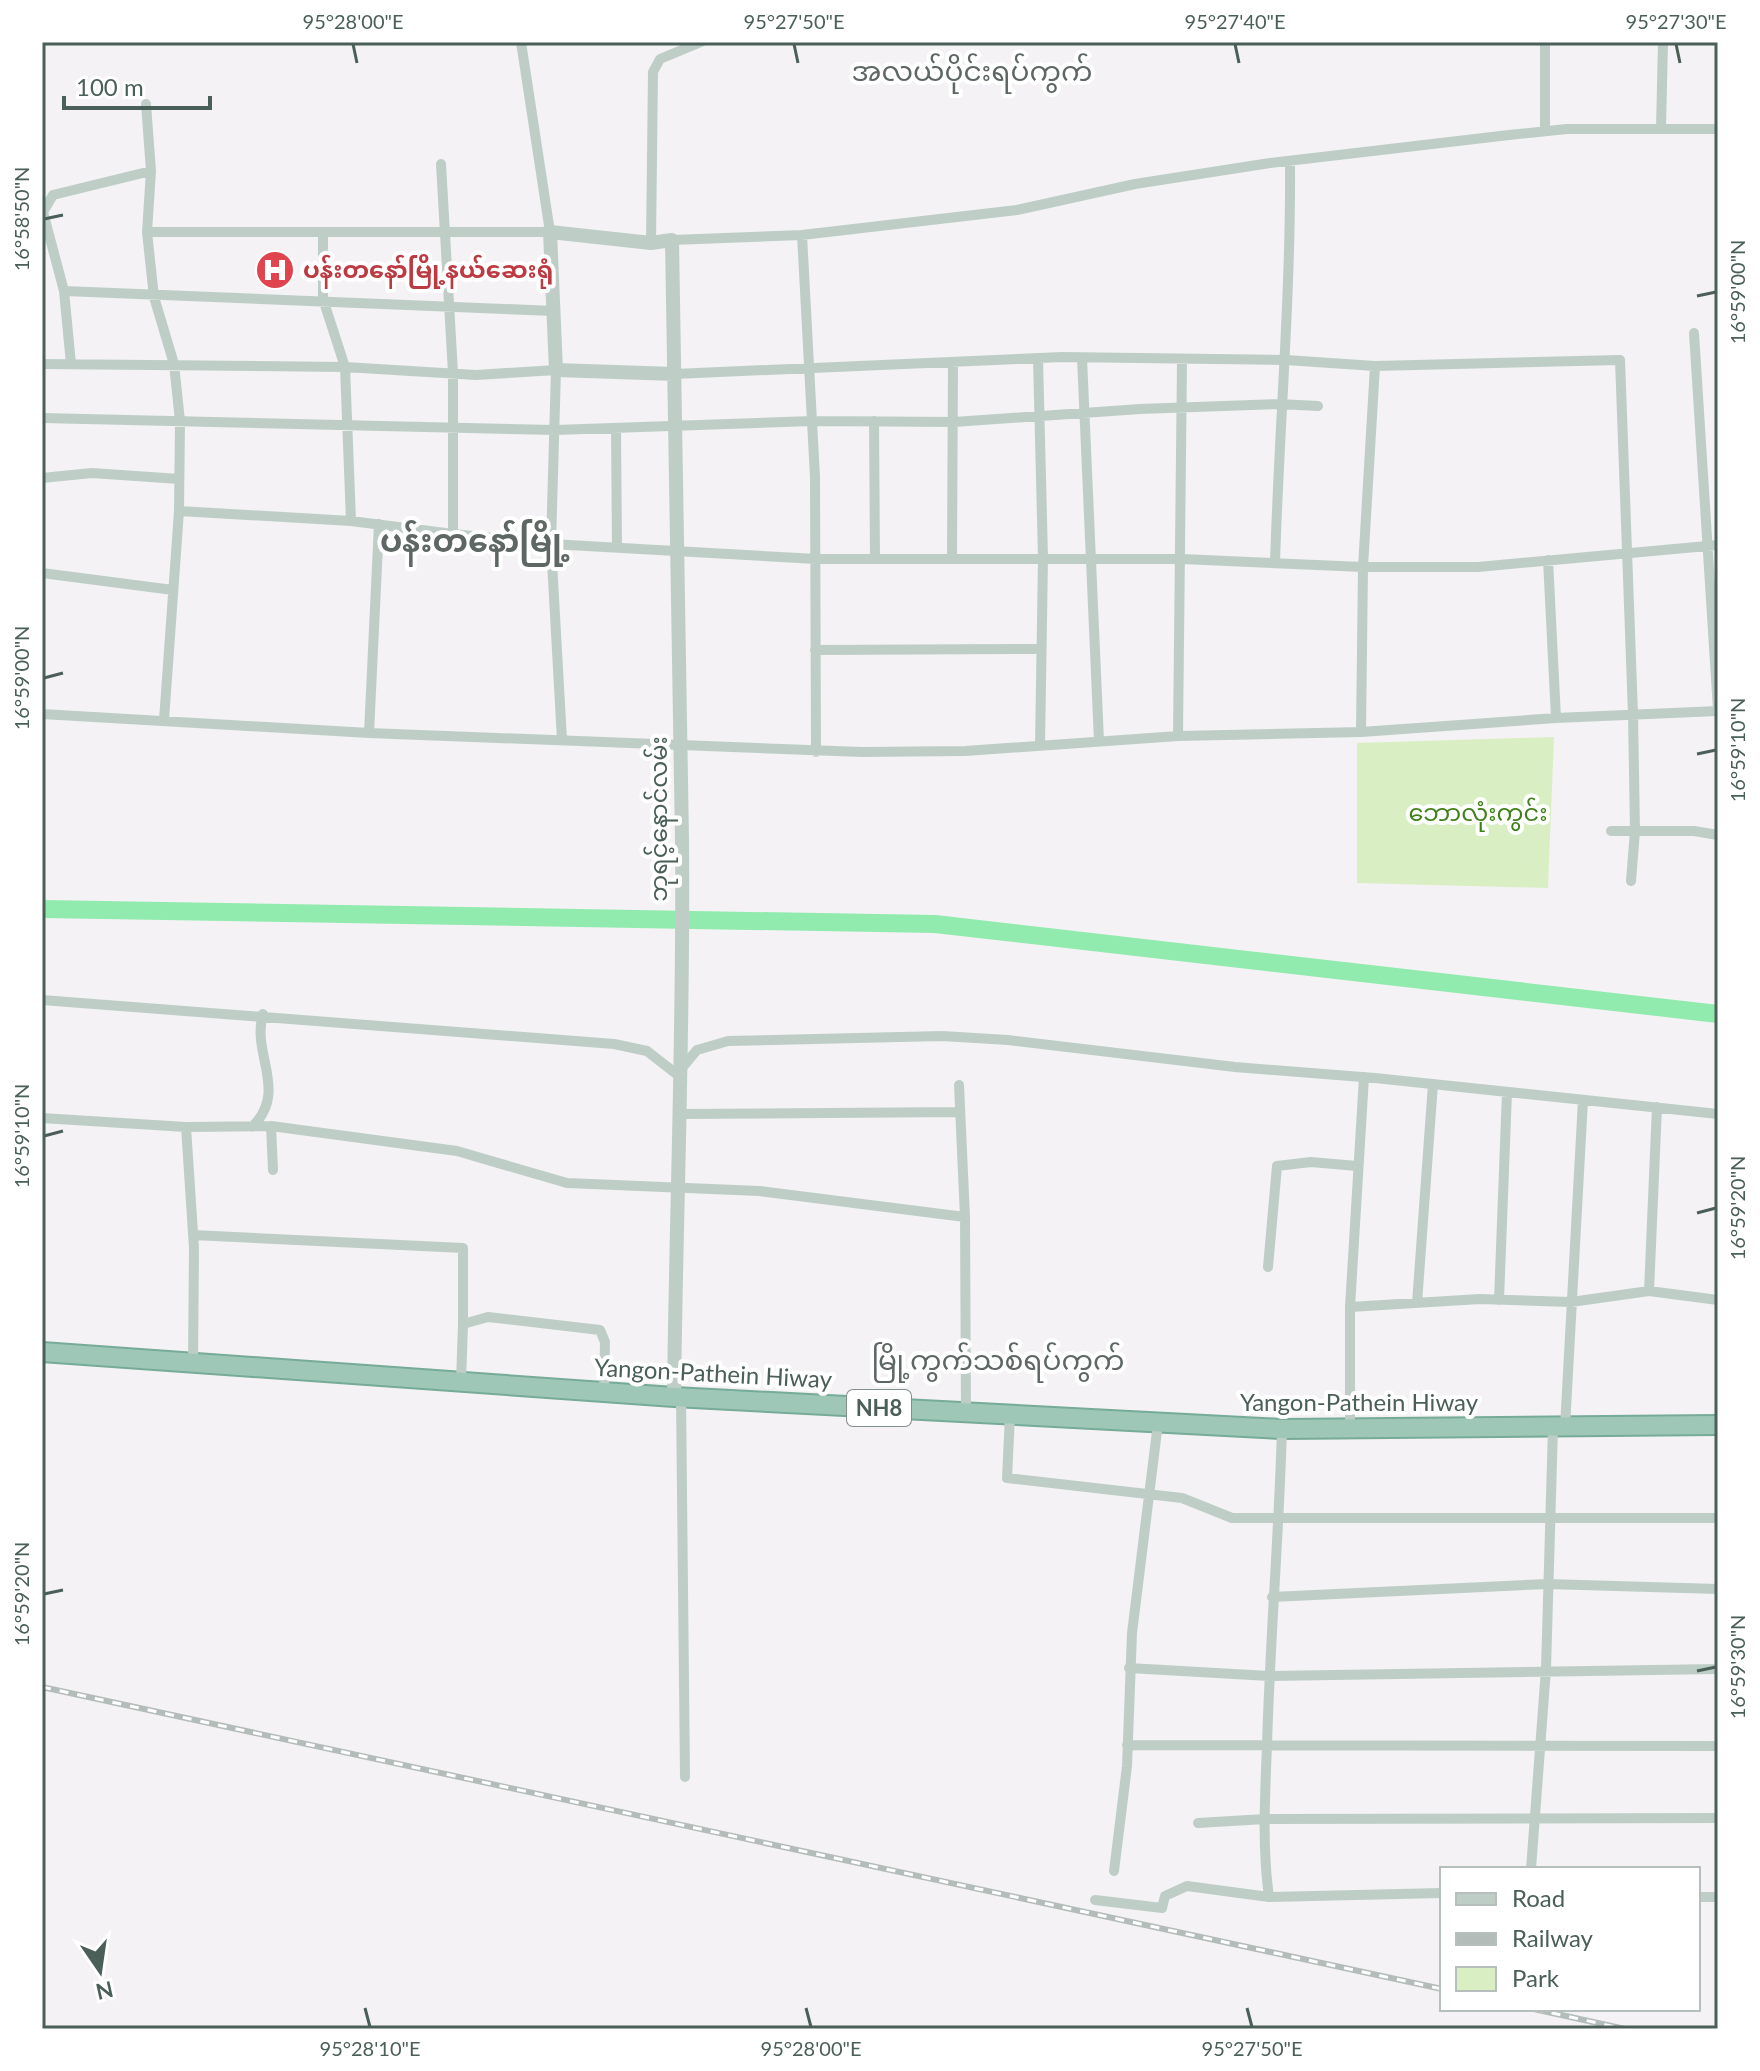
<svg xmlns="http://www.w3.org/2000/svg" width="1760" height="2071" viewBox="0 0 1760 2071" font-family="Lato,'Noto Sans Myanmar',sans-serif">
<style>
.green{fill:#d9efc3}
.lines{fill:none;stroke-linecap:round;stroke-linejoin:round}
.river{stroke:#91ebae;stroke-width:18}
.trunk-casing{stroke:#76ab98;stroke-width:22}
.minor{stroke:#becec7;stroke-width:10}
.tertiary{stroke:#becec7;stroke-width:14}
.trunk{stroke:#9fc7b8;stroke-width:18}
.rail-casing{stroke:#b4bcba;stroke-width:6}
.rail{stroke:#fff;stroke-width:3;stroke-dasharray:9;stroke-linecap:butt}
.ticks{fill:none;stroke:#4a5f57;stroke-width:3}
.labels{text-anchor:middle;stroke-width:8;stroke-linejoin:round;paint-order:stroke}
.shield{fill:#fff;stroke:#808f89;stroke-width:2}
.shield-label{font-size:22px;font-weight:bold;fill:#4a5f57}
.health-label{font-size:24px;font-weight:bold;fill:#be3a42;stroke:#fff;text-anchor:start}
.park-label{font-size:24px;fill:#41811a;stroke:#fff}
.street-label{font-size:24px;fill:#4a5f57;stroke:#fff}
.quarter-label{font-size:28px;fill:#5e6764;stroke:#fff}
.district-label{font-size:32px;font-weight:bold;fill:#5e6764;stroke:#fff}
.neatline{fill:none;stroke:#4a5f57;stroke-width:3}
.ticks-label{font-size:20px;text-anchor:middle;fill:#4a5f57}
</style>
<rect width="100%" height="100%" fill="#f4f2f4"/>
<path class="green" d="M 1554,737 L 1548,888 L 1357,883 L 1357,743 Z"/>
<g class="lines">
<path class="river" d="M 42,909 L 935,924 L 1718,1014"/>
<defs>
<path id="trunk" d="M 42,1352 L 674,1397 L 1282,1429 L 1718,1425"/>
</defs>
<use href="#trunk" class="trunk-casing"/>
<path class="minor" d="M 1545,42 L 1545,131
M 146,104 L 151,171 L 147,232 L 154,297 L 174,364 L 180,421 L 179,511 L 164,720
M 1661,128 L 1663,42
M 441,164 L 453,373 L 453,534 L 551,544 L 816,559 L 1182,559 L 1363,567 L 1478,567 L 1718,545
M 147,232 L 550,232 L 521,42
M 323,232 L 323,299 L 345,367 L 351,521
M 802,235 L 815,477 L 816,752
M 672,240 L 802,235 L 1017,210 L 1135,184 L 1270,163 L 1509,135 L 1567,129 L 1718,129
M 651,243 L 653,72 L 660,59 L 701,42
M 64,291 L 554,311
M 1694,333 L 1718,710
M 1082,358 L 1099,741
M 1038,359 L 1043,558 L 1040,746
M 42,364 L 345,367 L 476,375 L 556,370 L 551,544 L 562,740
M 71,364 L 64,291 L 43,212 L 53,195 L 151,171
M 675,374 L 1062,357 L 1286,360 L 1375,366 L 1620,360 L 1633,714 L 1635,831 L 1631,881
M 42,418 L 555,430 L 812,421 L 954,422 L 1140,409 L 1279,404 L 1318,406
M 874,421 L 875,559
M 616,428 L 617,547
M 42,478 L 92,473 L 179,479
M 179,511 L 351,521 L 453,534
M 952,559 L 953,363
M 1548,560 L 1556,718
M 1275,563 C 1279,429 1291,296 1290,162
M 42,573 L 173,590
M 815,650 L 1041,649
M 42,714 L 369,733 L 862,752 L 965,751 L 1178,736 L 1361,732 L 1556,718 L 1718,711
M 1361,732 L 1363,567 L 1375,366
M 369,733 L 379,524
M 1178,736 L 1182,360
M 1611,831 L 1694,831 L 1718,835
M 42,1000 L 614,1044 L 647,1051 L 679,1076
M 681,1069 L 697,1050 L 728,1041 L 942,1036 L 1008,1040 L 1235,1067 L 1375,1078 L 1718,1114
M 959,1085 L 965,1217 L 966,1412
M 678,1114 L 960,1112
M 42,1118 L 186,1127 L 271,1126 L 457,1151 L 567,1183 L 759,1191 L 965,1217
M 271,1126 L 273,1170
M 186,1127 L 194,1248 L 193,1363
M 252,1127 C 289,1091 251,1054 263,1014
M 193,1235 L 463,1248 L 463,1324
M 1268,1267 L 1277,1166 L 1311,1162 L 1357,1166
M 1649,1291 L 1657,1107
M 1499,1300 L 1507,1092
M 1417,1303 L 1433,1084
M 1350,1307 L 1480,1299 L 1571,1302 L 1649,1291 L 1718,1300
M 461,1382 L 463,1324 L 488,1317 L 600,1330 L 605,1342 L 604,1392
M 681,1397 L 685,1777
M 1010,1415 L 1007,1478 L 1182,1498 L 1232,1518 L 1718,1518
M 1565,1427 L 1583,1100
M 1350,1430 L 1350,1307 L 1364,1077
M 1272,1597 L 1547,1584 L 1718,1589
M 1129,1668 L 1269,1676 L 1718,1669
M 1127,1745 L 1718,1746
M 1198,1823 L 1265,1819 L 1718,1818
M 1531,1869 L 1546,1669 L 1553,1427
M 1114,1871 L 1127,1766 L 1132,1633 L 1158,1423
M 1269,1897 C 1262,1847 1265,1796 1267,1745 C 1270,1640 1279,1534 1282,1429
M 1698,1897 L 1718,1897
M 1095,1900 L 1162,1908 L 1165,1896 L 1187,1886 L 1269,1897 L 1442,1893"/>
<path class="tertiary" d="M 674,1397 C 676,1211 684,1025 682,840 C 680,640 676,440 672,240 L 651,243 L 550,232 L 556,370 L 675,374"/>
<use href="#trunk" class="trunk"/>
<defs>
<path id="rail" d="M 42,1687 L 1442,1989
M 1534,2009 L 1625,2029"/>
</defs>
<use href="#rail" class="rail-casing"/>
<use href="#rail" class="rail"/>
</g>
<path class="ticks" d="M 353,44 L 357,63M 794,44 L 798,63M 1235,44 L 1239,63M 1676,44 L 1680,63M 44,219 L 63,215M 1697,296 L 1716,292M 44,678 L 63,673M 1697,754 L 1716,750M 44,1136 L 63,1131M 1697,1213 L 1716,1208M 44,1594 L 63,1590M 1697,1671 L 1716,1667M 365,2008 L 370,2027M 806,2008 L 811,2027M 1247,2008 L 1252,2027"/>
<defs>
<symbol id="hospital-disc" viewBox="-11 -11 22 22"><circle r="9.5" fill="#e0444e" stroke="#fff"/><path d="M-5-5h3v3.5h4V-5h3V5h-3V1.5h-4V5h-3Z" fill="#fff"/></symbol>
</defs>
<g fill-rule="evenodd">
<use href="#hospital-disc" x="253" y="248" width="44" height="44"/>
</g>
<g class="labels">
<rect class="shield" x="847" y="1390" width="64" height="36" rx="6"/>
<g class="shield-label">
<text x="879" y="1416">NH8</text>
</g>
<g class="health-label">
<text x="303" y="278">ပန်းတနော်မြို့နယ်ဆေးရုံ</text>
</g>
<g class="park-label">
<text x="1478" y="821">ဘောလုံးကွင်း</text>
</g>
<g class="street-label">
<text transform="translate(659 819) rotate(-90)" y="8">ဘုရင့်နောင်လမ်း</text>
<text transform="translate(713 1374) rotate(3)" y="8">Yangon-Pathein Hiway</text>
<text x="1359" y="1411">Yangon-Pathein Hiway</text>
</g>
<g class="quarter-label">
<text x="972" y="81">အလယ်ပိုင်းရပ်ကွက်</text>
<text x="998" y="1370">မြို့ကွက်သစ်ရပ်ကွက်</text>
</g>
<g class="district-label">
<text x="475" y="552">ပန်းတနော်မြို့</text>
</g>
</g>
<rect width="1760" height="2071" fill="none" stroke="#ffffff" stroke-width="88"/>
<rect x="1440" y="1867" width="260" height="144" fill="#ffffff" stroke="#b7bfbc" stroke-width="2"/>
<rect x="1456" y="1893" width="40" height="12" fill="#becec7" stroke="#b7bfbc" stroke-width="2"/>
<text x="1512" y="1907" font-size="24" fill="#4a5f57">Road</text>
<rect x="1456" y="1933" width="40" height="12" fill="#b4bcba" stroke="#b7bfbc" stroke-width="2"/>
<text x="1512" y="1947" font-size="24" fill="#4a5f57">Railway</text>
<rect x="1456" y="1967" width="40" height="24" fill="#d9efc3" stroke="#b7bfbc" stroke-width="2"/>
<text x="1512" y="1987" font-size="24" fill="#4a5f57">Park</text>
<g transform="translate(100 1971) rotate(167)" stroke="#ffffff" stroke-width="6" paint-order="stroke">
<path d="M0-6L14 30L0 20L-14 30Z" fill="#4a5f57"/>
<text y="-12" font-size="22" font-weight="bold" text-anchor="middle" fill="#4a5f57">N</text>
</g>
<path d="M64 96v12h146v-12" fill="none" stroke="#4a5f57" stroke-width="4"/>
<text x="76" y="96" font-size="24" fill="#4a5f57" stroke="#ffffff" stroke-width="6" paint-order="stroke">100 m</text>
<rect x="44" y="44" width="1672" height="1983" class="neatline"/>
<g class="ticks-label">
<text x="353" y="29">95°28'00"E</text>
<text x="794" y="29">95°27'50"E</text>
<text x="1235" y="29">95°27'40"E</text>
<text x="1676" y="29">95°27'30"E</text>
<text transform="translate(22 219) rotate(-90)" y="7">16°58'50"N</text>
<text transform="translate(1738 292) rotate(-90)" y="7">16°59'00"N</text>
<text transform="translate(22 678) rotate(-90)" y="7">16°59'00"N</text>
<text transform="translate(1738 750) rotate(-90)" y="7">16°59'10"N</text>
<text transform="translate(22 1136) rotate(-90)" y="7">16°59'10"N</text>
<text transform="translate(1738 1208) rotate(-90)" y="7">16°59'20"N</text>
<text transform="translate(22 1594) rotate(-90)" y="7">16°59'20"N</text>
<text transform="translate(1738 1667) rotate(-90)" y="7">16°59'30"N</text>
<text x="370" y="2056">95°28'10"E</text>
<text x="811" y="2056">95°28'00"E</text>
<text x="1252" y="2056">95°27'50"E</text>
</g>
</svg>
